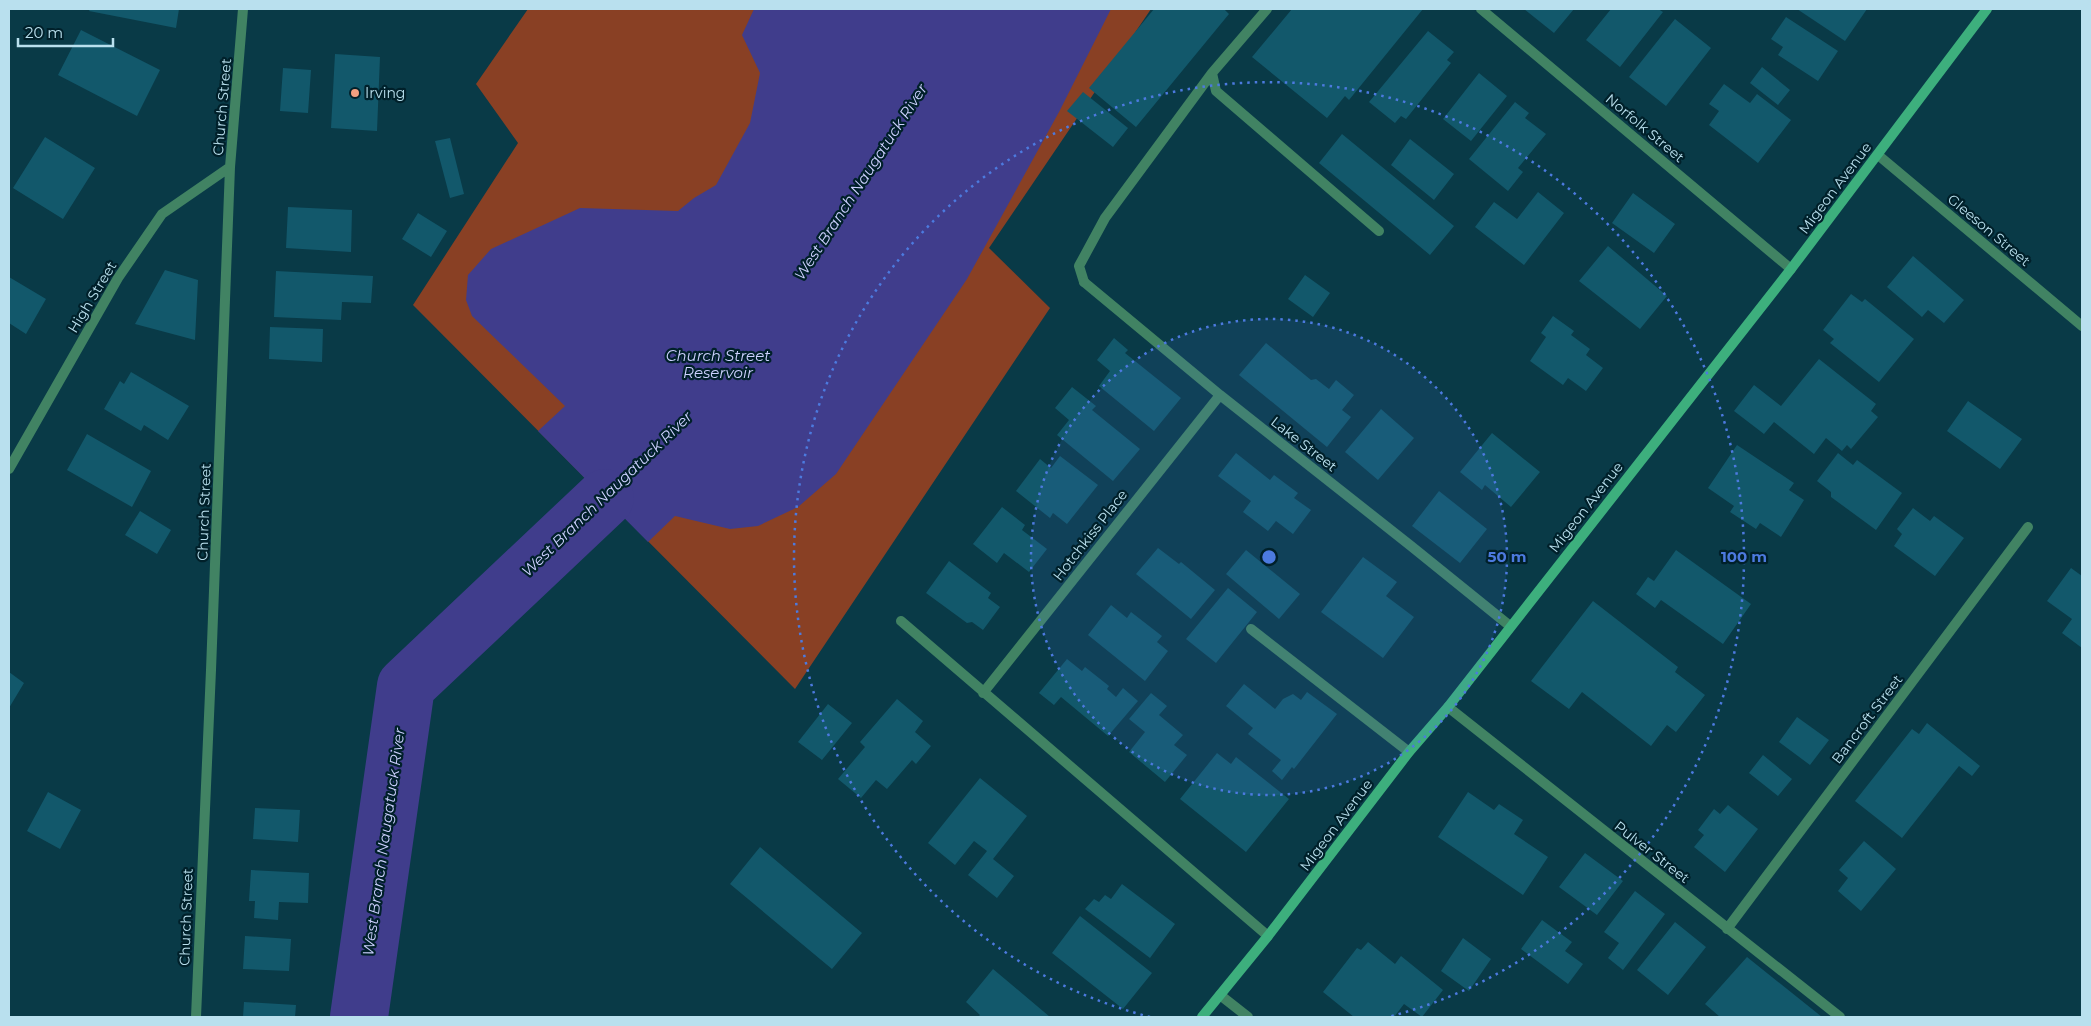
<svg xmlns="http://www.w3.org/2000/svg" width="2091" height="1026" viewBox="0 0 2091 1026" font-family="Montserrat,sans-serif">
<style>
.green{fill:#894024}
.water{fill:#403d8c}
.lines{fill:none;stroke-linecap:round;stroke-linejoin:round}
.river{stroke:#403d8c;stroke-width:58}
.building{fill:#12586b}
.service{stroke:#418363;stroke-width:10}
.minor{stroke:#418363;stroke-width:10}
.tertiary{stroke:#418363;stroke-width:10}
.secondary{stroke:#3daf7d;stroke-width:10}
.ring{fill:none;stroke:#4c7adf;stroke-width:2.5;stroke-dasharray:2.5 5}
.poi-dot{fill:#f2a081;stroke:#00202a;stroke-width:2}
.labels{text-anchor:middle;stroke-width:4.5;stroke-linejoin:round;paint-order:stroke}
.poi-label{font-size:14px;fill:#b9e0ee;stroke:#00202a;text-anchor:start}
.street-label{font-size:14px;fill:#b9e0ee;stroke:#00202a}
.water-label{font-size:15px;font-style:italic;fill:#cdd1ff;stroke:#00202a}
.centre{fill:#4c7adf;stroke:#00202a;stroke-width:2.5}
.ring-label{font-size:15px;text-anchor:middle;font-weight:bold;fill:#4c7adf;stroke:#00202a;stroke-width:4.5;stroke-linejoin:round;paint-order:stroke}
</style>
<rect width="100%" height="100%" fill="#093a47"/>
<path class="green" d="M 528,9 L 1151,9 L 989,248 L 1050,308 L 795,689 L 413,305 L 518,143 L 476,84 Z"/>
<path class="water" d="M 754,9 L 1111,9 L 1059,112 L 967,279 L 836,474 L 798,507 L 758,526 L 730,529 L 675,516 L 648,542 L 538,431 L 565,406 L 472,316 L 466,300 L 468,275 L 491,249 L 580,208 L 678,211 L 694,198 L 716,185 L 750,123 L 760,73 L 742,35 Z"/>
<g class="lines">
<path class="river" d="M 359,1017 L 406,686 L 605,498"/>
</g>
<path class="building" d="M 90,9 L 179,9 L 176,28 L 89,11 Z
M 1154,9 L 1224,9 L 1229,14 L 1136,127 L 1089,88 Z
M 1292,9 L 1423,9 L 1349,100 L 1345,96 L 1327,118 L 1252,57 Z
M 1524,9 L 1574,9 L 1554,33 Z
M 1611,9 L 1658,9 L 1663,12 L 1620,67 L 1586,40 Z
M 1797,9 L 1867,9 L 1845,41 Z
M 1786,17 L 1838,51 L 1818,81 L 1778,55 L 1783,47 L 1771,39 Z
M 1675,19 L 1711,48 L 1666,106 L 1629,77 Z
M 81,30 L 160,70 L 137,116 L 58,75 Z
M 1428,31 L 1454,52 L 1447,60 L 1451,63 L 1406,119 L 1401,116 L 1395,123 L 1369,102 Z
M 335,54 L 380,57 L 377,131 L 331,128 Z
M 1762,67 L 1790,90 L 1778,105 L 1750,83 Z
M 283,68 L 311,70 L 308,113 L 280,111 Z
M 1479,73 L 1507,96 L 1471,141 L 1443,119 Z
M 1724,84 L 1750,103 L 1757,94 L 1791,120 L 1758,163 L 1709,125 L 1719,111 L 1709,104 Z
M 1083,92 L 1128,128 L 1113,147 L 1067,111 Z
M 1515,102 L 1529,113 L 1525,118 L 1546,134 L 1518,168 L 1523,172 L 1508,191 L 1469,159 Z
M 1342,134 L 1454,226 L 1430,255 L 1319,163 Z
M 45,137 L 95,168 L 63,219 L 13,188 Z
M 450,138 L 464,194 L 450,198 L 435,141 Z
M 1410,139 L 1454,174 L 1434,200 L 1391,165 Z
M 1538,192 L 1564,213 L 1524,265 L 1475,227 L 1494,202 L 1517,219 Z
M 1633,193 L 1675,224 L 1654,253 L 1612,223 Z
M 288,207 L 352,210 L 351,252 L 286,248 Z
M 418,213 L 447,231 L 431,257 L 402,239 Z
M 1608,246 L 1667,296 L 1640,329 L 1579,281 Z
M 1913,256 L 1964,300 L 1944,323 L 1928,310 L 1922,317 L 1887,287 Z
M 165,270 L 198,280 L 195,340 L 135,324 Z
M 276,271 L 373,276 L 371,303 L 342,302 L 341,320 L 274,317 Z
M 1305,275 L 1330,293 L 1313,317 L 1288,299 Z
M 9,277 L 46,299 L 26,334 L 9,323 Z
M 1851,294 L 1862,302 L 1865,299 L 1914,339 L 1879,382 L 1830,343 L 1834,339 L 1823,330 Z
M 1553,316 L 1574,331 L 1571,335 L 1590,349 L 1586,355 L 1603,368 L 1586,391 L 1568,378 L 1563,385 L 1530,361 L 1546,337 L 1541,333 Z
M 270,327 L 323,329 L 322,362 L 269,359 Z
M 1114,338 L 1128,350 L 1125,353 L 1181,398 L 1154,431 L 1099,386 L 1110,371 L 1097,360 Z
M 1266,343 L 1311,380 L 1316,379 L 1329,389 L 1336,380 L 1354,395 L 1342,410 L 1351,417 L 1327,447 L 1239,375 Z
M 1819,359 L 1876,404 L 1871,411 L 1878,417 L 1851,449 L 1847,445 L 1842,451 L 1826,438 L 1814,454 L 1774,422 L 1764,434 L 1734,411 L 1754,385 L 1781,406 Z
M 131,372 L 189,406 L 168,440 L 144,425 L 141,431 L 104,409 L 120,381 L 124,384 Z
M 1072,387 L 1096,406 L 1092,410 L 1140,449 L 1113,481 L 1057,435 L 1069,420 L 1055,408 Z
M 1968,401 L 2022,439 L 2000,469 L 1947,431 Z
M 1381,409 L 1414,438 L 1378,480 L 1345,452 Z
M 1492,433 L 1540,472 L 1511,507 L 1485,485 L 1482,490 L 1460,472 Z
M 87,434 L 151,471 L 132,507 L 67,470 Z
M 1737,445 L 1794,483 L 1789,490 L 1804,500 L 1781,537 L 1760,523 L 1756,529 L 1730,512 L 1734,506 L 1708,488 Z
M 1236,453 L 1270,480 L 1274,475 L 1298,493 L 1294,498 L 1311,510 L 1293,534 L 1276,521 L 1268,531 L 1243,512 L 1251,501 L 1218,476 Z
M 1838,453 L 1853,465 L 1857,460 L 1902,493 L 1876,530 L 1831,497 L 1831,492 L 1817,481 Z
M 1060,456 L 1098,485 L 1067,524 L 1053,513 L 1050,518 L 1016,491 L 1040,459 L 1051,468 Z
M 1439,491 L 1487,529 L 1460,563 L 1412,526 Z
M 1002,507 L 1025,525 L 1022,530 L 1047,549 L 1029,572 L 1004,553 L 997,563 L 973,544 Z
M 1913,508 L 1930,521 L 1934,516 L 1964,538 L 1935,576 L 1894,546 L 1902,534 L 1897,529 Z
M 140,511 L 171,530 L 157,554 L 125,535 Z
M 1158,548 L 1179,564 L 1181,562 L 1215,590 L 1191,619 L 1136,574 Z
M 1246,550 L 1300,594 L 1279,619 L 1226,574 Z
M 1676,550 L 1751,604 L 1723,644 L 1661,600 L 1655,608 L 1636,594 L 1648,577 L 1654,581 Z
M 1363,557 L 1397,582 L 1386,596 L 1414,617 L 1383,658 L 1321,612 Z
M 949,561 L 991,593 L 988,598 L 1000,607 L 983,630 L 972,622 L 967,623 L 926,593 Z
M 2071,568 L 2082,576 L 2082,648 L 2062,633 L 2072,619 L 2047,601 Z
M 1228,588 L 1257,612 L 1216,663 L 1186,639 Z
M 1593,601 L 1678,667 L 1675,672 L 1705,695 L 1676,732 L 1667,725 L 1651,746 L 1582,692 L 1569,709 L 1531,681 Z
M 1111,605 L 1127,618 L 1131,612 L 1162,636 L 1157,642 L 1168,651 L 1145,681 L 1088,635 Z
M 1067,659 L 1082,671 L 1085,667 L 1109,686 L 1107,689 L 1116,697 L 1123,688 L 1138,701 L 1108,736 L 1061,697 L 1054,705 L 1039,693 Z
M 9,672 L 24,683 L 9,708 Z
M 1244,684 L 1275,709 L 1283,699 L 1293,694 L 1301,700 L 1307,692 L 1337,714 L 1294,769 L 1292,767 L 1282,780 L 1272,771 L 1281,760 L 1248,734 L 1253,728 L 1226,706 Z
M 1151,693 L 1167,706 L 1159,715 L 1183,735 L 1174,745 L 1187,755 L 1165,782 L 1129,752 L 1145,732 L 1129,719 Z
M 897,699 L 923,721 L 915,732 L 931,746 L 916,764 L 912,760 L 887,789 L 876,780 L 861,798 L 838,779 L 865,747 L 860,742 Z
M 828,704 L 852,723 L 822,760 L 798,742 Z
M 1797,717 L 1829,740 L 1810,765 L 1779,742 Z
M 1927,723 L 1980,766 L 1972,776 L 1959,766 L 1902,838 L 1855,801 L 1912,729 L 1919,734 Z
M 1217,753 L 1231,764 L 1236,757 L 1289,799 L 1246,852 L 1180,799 Z
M 1763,755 L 1792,779 L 1778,796 L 1749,773 Z
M 980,778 L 1027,816 L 993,859 L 1014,876 L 997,898 L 968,875 L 987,851 L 974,841 L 955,865 L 928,843 Z
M 48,792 L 81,810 L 60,849 L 27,831 Z
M 1468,792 L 1494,810 L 1499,804 L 1523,820 L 1514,834 L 1548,857 L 1523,895 L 1438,837 Z
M 1728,805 L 1758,829 L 1725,872 L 1694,847 L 1704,835 L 1698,830 L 1714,809 L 1720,814 Z
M 255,808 L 300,810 L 298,842 L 253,839 Z
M 1864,841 L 1896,869 L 1861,911 L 1838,891 L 1848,878 L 1839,870 Z
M 760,847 L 862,933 L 832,969 L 730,884 Z
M 1585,853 L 1623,881 L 1597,915 L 1559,887 Z
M 251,870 L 309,873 L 308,903 L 279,902 L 278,920 L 254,918 L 255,901 L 249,901 Z
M 1122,884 L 1175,924 L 1150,958 L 1085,909 L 1094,899 L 1099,902 L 1105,895 L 1111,899 Z
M 1635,891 L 1665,914 L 1623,970 L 1608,958 L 1619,943 L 1604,932 Z
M 1080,916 L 1152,973 L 1123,1009 L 1052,953 Z
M 1542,920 L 1572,942 L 1565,951 L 1583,964 L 1568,984 L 1521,949 Z
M 1675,922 L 1706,947 L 1668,995 L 1637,970 Z
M 245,936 L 291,939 L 289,971 L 243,969 Z
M 1463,938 L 1491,959 L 1469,991 L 1441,971 Z
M 1368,942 L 1395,964 L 1401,956 L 1443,990 L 1422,1017 L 1404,1004 L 1394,1017 L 1354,1017 L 1323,992 L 1357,948 L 1361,950 Z
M 1747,957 L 1822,1017 L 1720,1017 L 1705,1004 Z
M 993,969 L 1050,1017 L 978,1017 L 980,1015 L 966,1002 Z
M 244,1002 L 296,1005 L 295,1017 L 243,1017 Z"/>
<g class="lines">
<path class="service" d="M 1267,9 L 1212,73 L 1216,91 L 1379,231
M 1084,282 L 1079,266 L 1105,218 L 1212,73
M 1251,629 L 1409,752"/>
<path class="minor" d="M 1481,9 L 1791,269
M 1878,155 L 2082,326
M 1084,282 L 1220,395 L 1411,546 L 1510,626
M 901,621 L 1268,936
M 983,693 L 1220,395
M 1448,707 L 1840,1017
M 1727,929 L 2028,527"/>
<path class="tertiary" d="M 9,469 L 118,278 L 162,214 L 230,167
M 1220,995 L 1248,1017
M 196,1017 L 211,670 L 230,167 L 243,9"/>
<path class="secondary" d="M 1202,1017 L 1268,936 L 1409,752 L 1448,707 L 1791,269 L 1987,9"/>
</g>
<circle cx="1269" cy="557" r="238" fill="#4c7adf" fill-opacity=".12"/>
<g class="ring">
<circle cx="1269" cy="557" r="238"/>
<path d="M1150 1017A475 475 0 1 1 1388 1017"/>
</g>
<circle class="poi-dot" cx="355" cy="93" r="5"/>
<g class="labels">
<g class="poi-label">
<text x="365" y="98">Irving</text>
</g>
<g class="street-label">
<text transform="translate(222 107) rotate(-85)" y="5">Church Street</text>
<text transform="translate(1645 128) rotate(40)" y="5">Norfolk Street</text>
<text transform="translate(1835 188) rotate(-53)" y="5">Migeon Avenue</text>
<text transform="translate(1989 230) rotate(40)" y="5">Gleeson Street</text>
<text transform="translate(92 297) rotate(-59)" y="5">High Street</text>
<text transform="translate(1304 444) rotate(38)" y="5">Lake Street</text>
<text transform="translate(1586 507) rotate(-52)" y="5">Migeon Avenue</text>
<text transform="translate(204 512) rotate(-88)" y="5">Church Street</text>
<text transform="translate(1090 535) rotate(-52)" y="5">Hotchkiss Place</text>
<text transform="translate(1867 719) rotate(-53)" y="5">Bancroft Street</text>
<text transform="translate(1336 825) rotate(-53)" y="5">Migeon Avenue</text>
<text transform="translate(1652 852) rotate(38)" y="5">Pulver Street</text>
<text transform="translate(186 917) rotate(-88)" y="5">Church Street</text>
</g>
<g class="water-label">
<text transform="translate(861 182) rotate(-57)" y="5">West Branch Naugatuck River</text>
<text x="718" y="361">Church Street<tspan x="718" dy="17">Reservoir</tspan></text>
<text transform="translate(607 494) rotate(-44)" y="5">West Branch Naugatuck River</text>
<text transform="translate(384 842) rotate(-82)" y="5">West Branch Naugatuck River</text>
</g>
</g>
<circle cx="1269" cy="557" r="8" class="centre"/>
<g class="ring-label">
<text x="1507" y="562">50 m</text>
<text x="1744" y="562">100 m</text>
</g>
<rect width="2091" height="1026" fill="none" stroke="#b9e0ee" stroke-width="20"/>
<path d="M18 38v8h95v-8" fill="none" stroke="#b9e0ee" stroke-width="2.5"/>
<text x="25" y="38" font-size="15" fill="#b9e0ee" stroke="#00202a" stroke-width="4" paint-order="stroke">20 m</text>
</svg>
